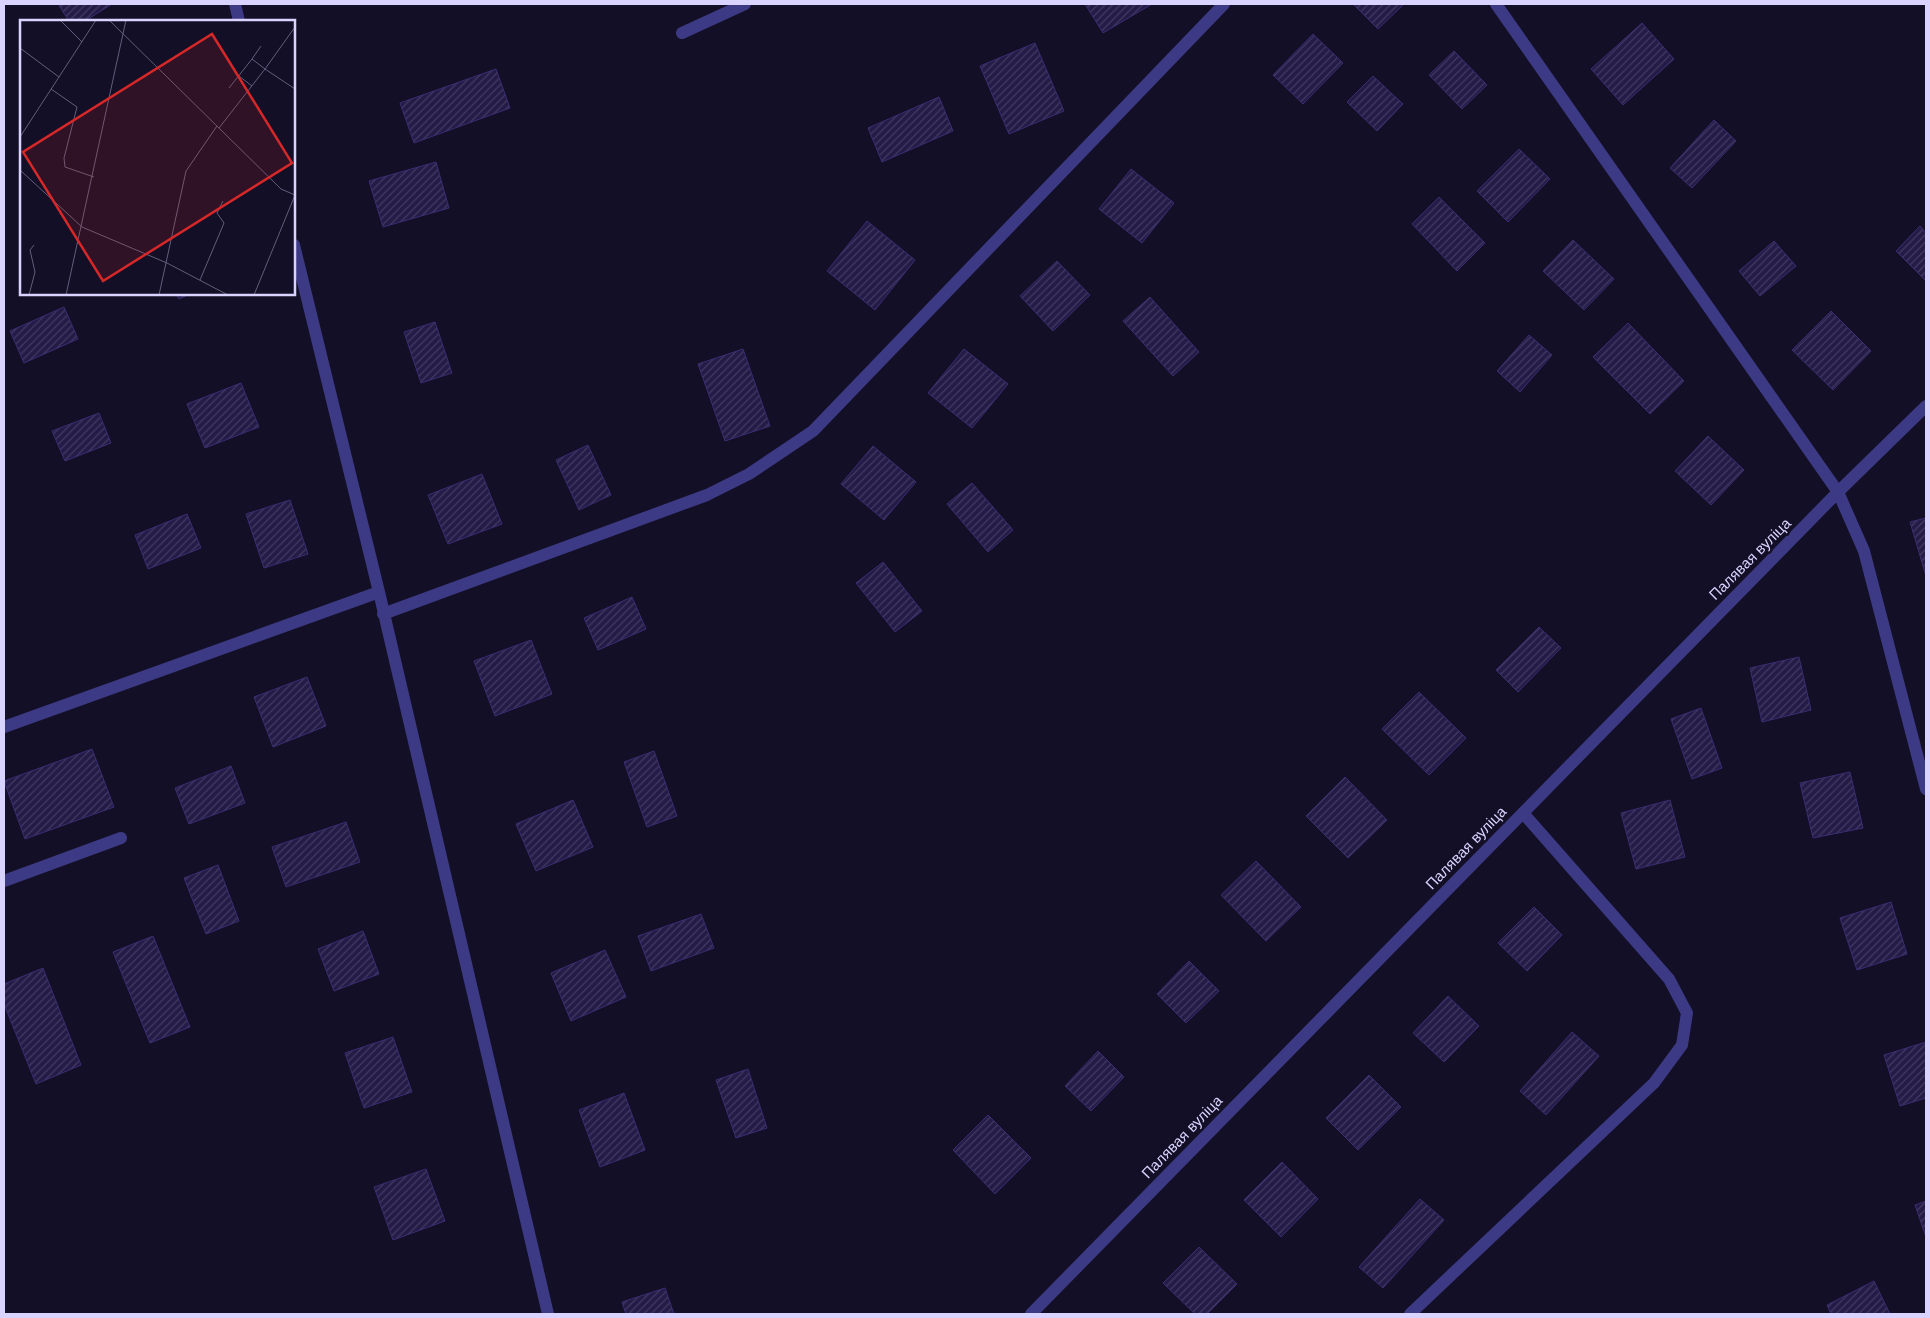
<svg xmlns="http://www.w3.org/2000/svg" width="1930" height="1318" viewBox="0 0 1930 1318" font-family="Helvetica,sans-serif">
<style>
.building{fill:url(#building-hatch);stroke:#3b2d73}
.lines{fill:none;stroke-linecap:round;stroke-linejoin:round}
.minor{stroke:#3d3a85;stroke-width:12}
.labels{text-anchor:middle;stroke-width:5;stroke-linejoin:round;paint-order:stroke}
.street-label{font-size:15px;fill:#d9d4ff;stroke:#130f26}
.inset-road{fill:none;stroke:#625e7d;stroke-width:1}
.view{fill:#d62828;fill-opacity:0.15;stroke:#d62828;stroke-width:2.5}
.inset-edge{fill:none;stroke:#d9d4ff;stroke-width:2.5}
</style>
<defs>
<pattern id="building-hatch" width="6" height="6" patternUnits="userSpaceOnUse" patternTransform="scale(1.25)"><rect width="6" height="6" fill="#241b47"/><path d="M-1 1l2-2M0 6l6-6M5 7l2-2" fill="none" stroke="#433b63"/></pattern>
</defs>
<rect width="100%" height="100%" fill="#130f26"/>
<path class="building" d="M 58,4 L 112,4 L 85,21 L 69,21 Z
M 1085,4 L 1152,4 L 1103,33 Z
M 1353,4 L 1404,4 L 1378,29 Z
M 1642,23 L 1674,59 L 1623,105 L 1591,69 Z
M 1313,34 L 1343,63 L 1303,104 L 1273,75 Z
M 1035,43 L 1064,111 L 1009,134 L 980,66 Z
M 1454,51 L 1487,85 L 1462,109 L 1429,75 Z
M 496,69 L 510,108 L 414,143 L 400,103 Z
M 1373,76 L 1403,104 L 1377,131 L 1347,102 Z
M 939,97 L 953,131 L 882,162 L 868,128 Z
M 1714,120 L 1736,141 L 1692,188 L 1670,168 Z
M 1519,149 L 1550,179 L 1508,222 L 1477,191 Z
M 436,162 L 449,208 L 383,227 L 369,181 Z
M 1131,169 L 1174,203 L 1142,243 L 1099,209 Z
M 1439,197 L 1485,243 L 1457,271 L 1412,224 Z
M 867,221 L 915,260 L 875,310 L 827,271 Z
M 1920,226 L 1926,233 L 1926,281 L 1896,251 Z
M 1573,240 L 1614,279 L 1584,310 L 1543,271 Z
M 1774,241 L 1796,266 L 1760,296 L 1739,271 Z
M 1057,261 L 1090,295 L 1053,331 L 1020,296 Z
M 176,294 L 190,294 L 179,299 Z
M 1150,297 L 1199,352 L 1173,376 L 1123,321 Z
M 64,307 L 78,339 L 24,363 L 10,331 Z
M 1831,311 L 1871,351 L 1833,390 L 1792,350 Z
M 435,322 L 452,373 L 421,383 L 404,332 Z
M 1628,323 L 1684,381 L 1650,414 L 1593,357 Z
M 1529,335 L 1552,355 L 1520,392 L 1497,371 Z
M 743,349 L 770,426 L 725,441 L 698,364 Z
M 964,349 L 1008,384 L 972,428 L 928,393 Z
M 241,383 L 259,427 L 205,448 L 187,404 Z
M 99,413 L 111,443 L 65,461 L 52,431 Z
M 1708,436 L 1744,470 L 1711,505 L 1675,471 Z
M 588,445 L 611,495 L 579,510 L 556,460 Z
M 873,446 L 916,482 L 884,520 L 841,484 Z
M 482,474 L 502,524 L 448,544 L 428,495 Z
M 972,483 L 1013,530 L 988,552 L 947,504 Z
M 290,500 L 308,554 L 264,568 L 246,514 Z
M 187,514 L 201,548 L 148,569 L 135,535 Z
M 1926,518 L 1926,576 L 1910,522 Z
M 883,562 L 922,611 L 895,632 L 856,583 Z
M 632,597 L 646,629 L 598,650 L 584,618 Z
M 1539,627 L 1561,648 L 1518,692 L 1496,670 Z
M 531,640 L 552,694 L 495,716 L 474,661 Z
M 1799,657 L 1811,710 L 1762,722 L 1750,668 Z
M 307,677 L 326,726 L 273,747 L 254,697 Z
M 1419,692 L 1466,738 L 1429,775 L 1382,729 Z
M 1701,708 L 1722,768 L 1692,779 L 1671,719 Z
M 92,749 L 114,807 L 25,839 L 4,781 Z
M 654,751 L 677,816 L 647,827 L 624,762 Z
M 231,766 L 245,803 L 189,824 L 175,788 Z
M 1850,772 L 1863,828 L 1813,838 L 1800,783 Z
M 1345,777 L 1387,820 L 1348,858 L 1306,816 Z
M 573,800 L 593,847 L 536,871 L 516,824 Z
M 1670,800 L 1685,857 L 1636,869 L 1621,813 Z
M 346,822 L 360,862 L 286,887 L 272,847 Z
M 1256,861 L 1301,907 L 1266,941 L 1221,895 Z
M 218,865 L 239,921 L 206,934 L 184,878 Z
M 1891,902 L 1907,954 L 1857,970 L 1840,918 Z
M 1534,907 L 1562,935 L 1527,971 L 1498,943 Z
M 701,914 L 714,948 L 651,971 L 638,936 Z
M 363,931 L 379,974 L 334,991 L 318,949 Z
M 153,936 L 190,1027 L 150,1043 L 113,952 Z
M 605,950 L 626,997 L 571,1021 L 551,973 Z
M 1189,961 L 1219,991 L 1186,1023 L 1157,994 Z
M 43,968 L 81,1065 L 36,1084 L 4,1004 L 4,984 Z
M 1448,996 L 1479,1026 L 1444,1062 L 1413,1033 Z
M 1572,1032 L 1599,1056 L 1546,1115 L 1520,1091 Z
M 393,1037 L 412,1092 L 364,1108 L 345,1053 Z
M 1926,1042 L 1926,1098 L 1900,1106 L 1884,1055 Z
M 1098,1051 L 1124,1077 L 1091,1111 L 1065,1086 Z
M 748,1069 L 767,1128 L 736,1138 L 716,1080 Z
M 1369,1075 L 1401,1107 L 1358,1150 L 1326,1118 Z
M 624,1093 L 645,1150 L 600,1167 L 579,1110 Z
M 988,1115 L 1031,1158 L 995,1194 L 953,1150 Z
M 1282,1162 L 1318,1199 L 1281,1237 L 1244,1200 Z
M 426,1169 L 445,1221 L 393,1240 L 374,1187 Z
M 1420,1199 L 1444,1220 L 1383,1288 L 1359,1267 Z
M 1926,1201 L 1926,1237 L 1915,1205 Z
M 1199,1247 L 1237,1284 L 1207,1314 L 1195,1314 L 1163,1283 Z
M 1874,1281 L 1890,1314 L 1831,1314 L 1827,1305 Z
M 665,1288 L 674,1314 L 626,1314 L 622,1302 Z"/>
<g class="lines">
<path class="minor" d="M 235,4 L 239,21
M 1496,4 L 1838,492 L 1864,551 L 1926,789
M 682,33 L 745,4
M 294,245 L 379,592 L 548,1314
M 383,614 L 707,495 L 749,474 L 813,431 L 1224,4
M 4,727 L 379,592
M 4,881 L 121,838
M 1031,1314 L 1838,492 L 1926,406
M 1410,1314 L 1654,1083 L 1682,1045 L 1687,1013 L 1669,979 L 1523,813"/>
</g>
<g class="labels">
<g class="street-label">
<text transform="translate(1750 559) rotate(-45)" y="5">Палявая вуліца</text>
<text transform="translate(1466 848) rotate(-46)" y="5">Палявая вуліца</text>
<text transform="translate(1182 1137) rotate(-46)" y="5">Палявая вуліца</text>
</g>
</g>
<g transform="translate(20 20)">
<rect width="275" height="275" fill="#130f26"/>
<path class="inset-road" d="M 40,0 L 62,22M 89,0 L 261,169 L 275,175M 0,28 L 39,57M 232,39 L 241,26M 219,56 L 232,66M 209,68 L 232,39 L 245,49 L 275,7M 31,69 L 57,87 L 44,138 L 45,147 L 74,157M 199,108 L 245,49 L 275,69M 0,117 L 76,0M 0,150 L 62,207 L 147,243 L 208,275M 180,260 L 204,203 L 197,193 L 203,181M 9,275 L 15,252 L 10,230 L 14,225M 46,275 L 106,0M 139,275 L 166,151 L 197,106M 234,275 L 275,175"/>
<path class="view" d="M 192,14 L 272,143 L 83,261 L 3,132 Z"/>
<rect width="275" height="275" class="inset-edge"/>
</g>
<rect width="1930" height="1318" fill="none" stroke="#d9d4ff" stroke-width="10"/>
</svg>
